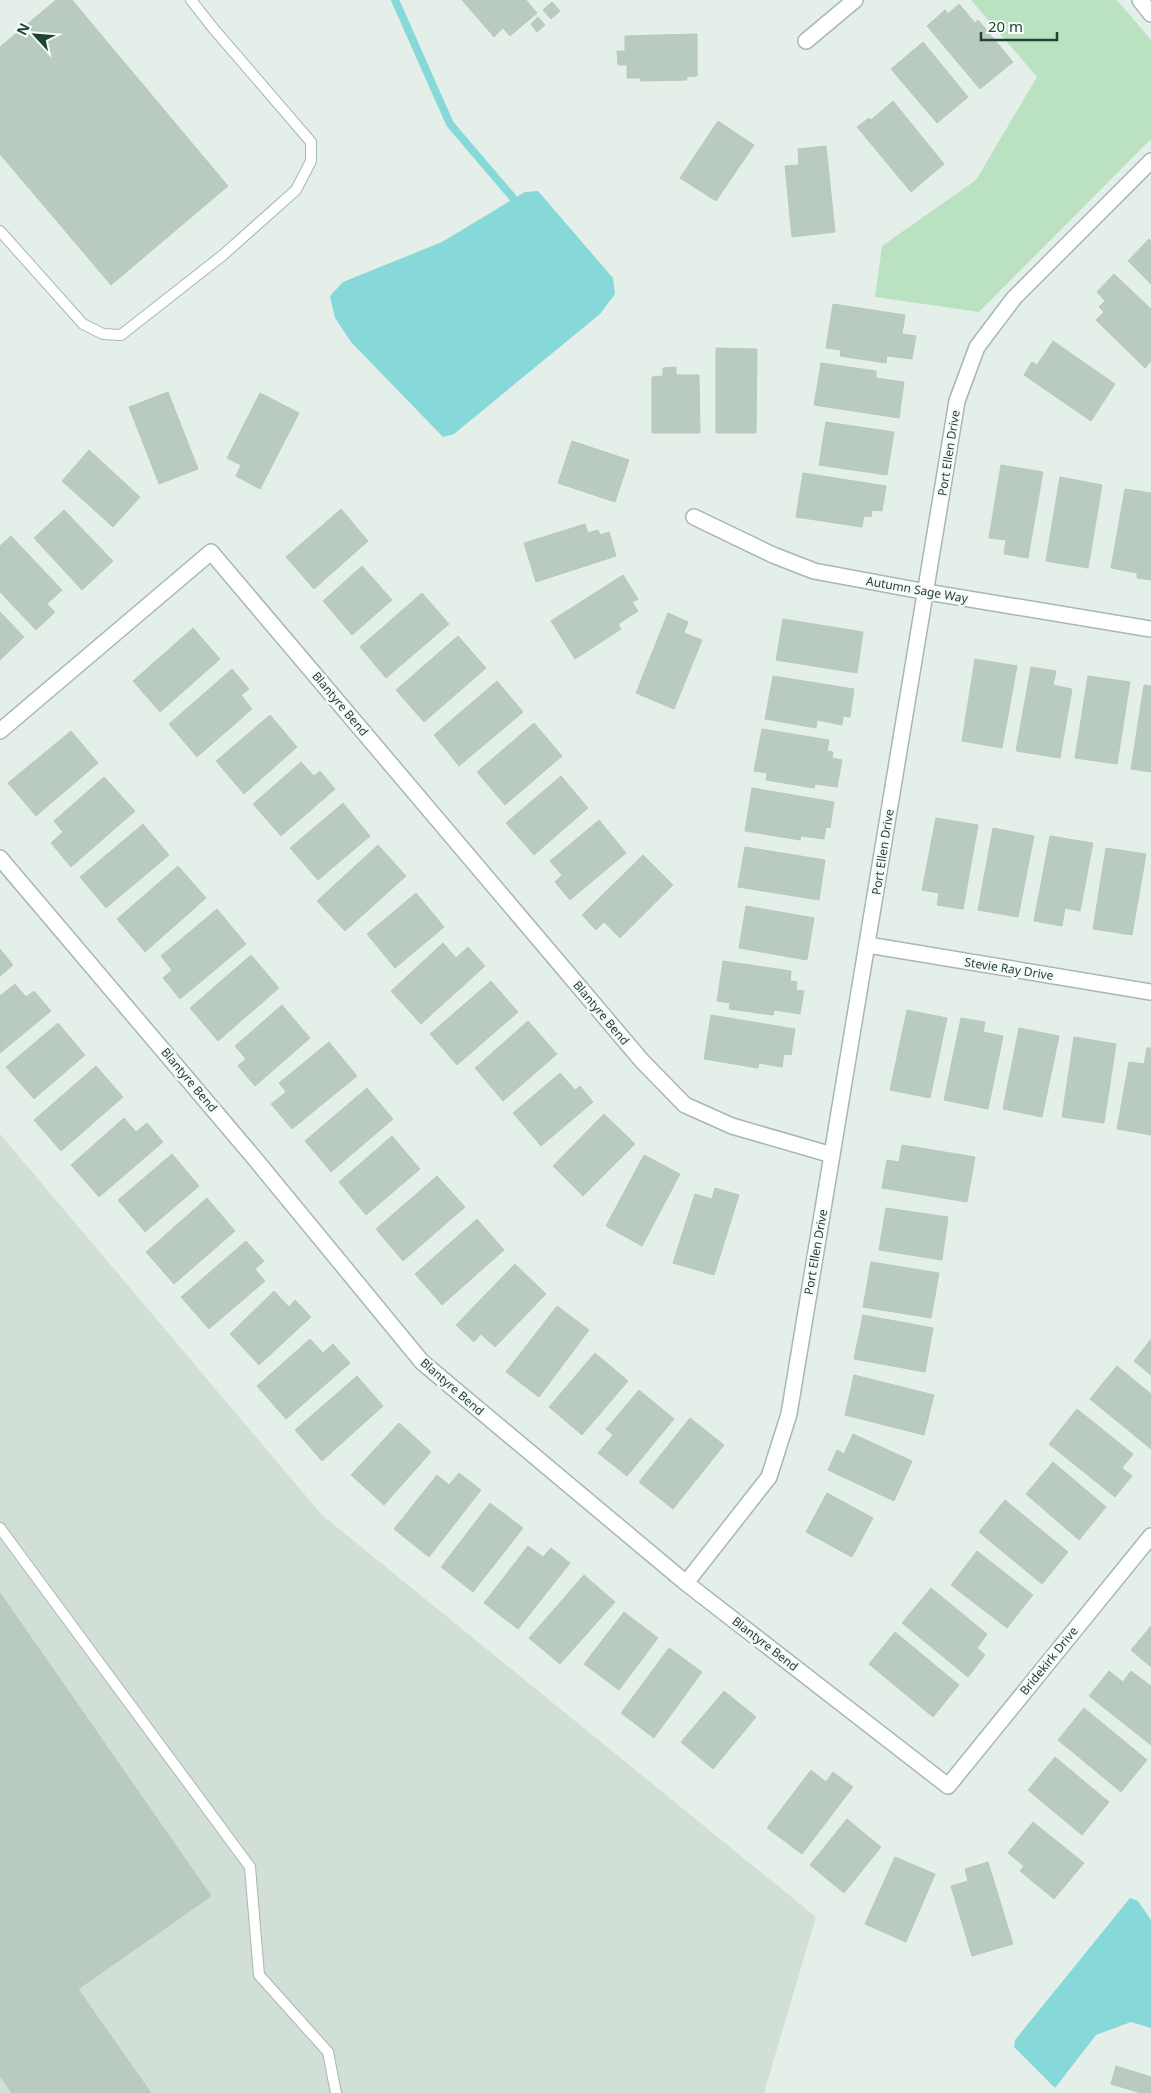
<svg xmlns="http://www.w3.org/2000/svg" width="1151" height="2093" viewBox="0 0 1151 2093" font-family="'Noto Sans',sans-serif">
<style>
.built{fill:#d2dfd7}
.green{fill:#bbe2c0}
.water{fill:#87d8d9}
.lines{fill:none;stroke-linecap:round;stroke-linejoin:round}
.stream{stroke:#87d8d9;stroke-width:8}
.building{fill:#b9cac1;stroke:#b6cabe}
.lane-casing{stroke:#a6b8af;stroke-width:12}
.street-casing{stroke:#a6b8af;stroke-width:18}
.lane{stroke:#fff;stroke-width:10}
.street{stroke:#fff;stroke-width:15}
.labels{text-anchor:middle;stroke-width:5;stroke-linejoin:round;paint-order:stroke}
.street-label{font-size:12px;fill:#214335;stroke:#f6fbf7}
</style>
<rect width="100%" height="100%" fill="#e4efe9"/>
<path class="built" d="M 0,1134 L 322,1515 L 816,1917 L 764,2093 L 0,2093 Z"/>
<path class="green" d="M 971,0 L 1117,0 L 1151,40 L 1151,139 L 979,312 L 875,297 L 882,246 L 976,180 L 1037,77 Z"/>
<path class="water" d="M 538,191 L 613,278 L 615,294 L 600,314 L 454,434 L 443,437 L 351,342 L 335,318 L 330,296 L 343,282 L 442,242 L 525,192 Z
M 1130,1898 L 1138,1901 L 1151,1920 L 1151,2028 L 1131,2022 L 1096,2035 L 1055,2088 L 1014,2047 L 1015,2040 Z"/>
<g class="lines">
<path class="stream" d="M 395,0 L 450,124 L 514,199"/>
</g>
<path class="building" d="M 56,0 L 72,0 L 228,186 L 111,285 L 0,154 L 0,47 Z
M 462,0 L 526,0 L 537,13 L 510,36 L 503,28 L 494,37 Z
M 552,2 L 560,11 L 551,19 L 543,10 Z
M 959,4 L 975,23 L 978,20 L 1013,62 L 980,89 L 927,26 L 945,10 L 948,14 Z
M 538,17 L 545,25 L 537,32 L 531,24 Z
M 697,34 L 697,76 L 686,77 L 687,80 L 641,81 L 640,78 L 627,78 L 627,65 L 618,65 L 617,51 L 625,51 L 625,36 Z
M 923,42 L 968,97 L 937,123 L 891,69 Z
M 893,101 L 944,164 L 911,192 L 857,127 L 869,118 L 871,120 Z
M 718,121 L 754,145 L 716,201 L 680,178 Z
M 826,146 L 835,232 L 792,237 L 785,166 L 799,165 L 798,149 Z
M 1149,239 L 1151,241 L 1151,284 L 1128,261 Z
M 1114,274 L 1151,309 L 1151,361 L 1145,368 L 1096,320 L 1104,312 L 1099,307 L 1105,301 L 1097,292 Z
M 833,304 L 905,315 L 902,334 L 916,336 L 912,359 L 887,356 L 886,363 L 840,356 L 841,350 L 826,348 Z
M 1053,341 L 1115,384 L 1091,421 L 1024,375 L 1032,362 L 1037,365 Z
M 716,348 L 757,349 L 756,433 L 716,433 Z
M 821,363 L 876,371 L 876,378 L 904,382 L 899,418 L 814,405 Z
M 676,367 L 676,375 L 699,375 L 700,433 L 652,433 L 652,377 L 663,376 L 663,368 Z
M 168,392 L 198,469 L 159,484 L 129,407 Z
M 260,393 L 299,413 L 260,489 L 236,476 L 241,465 L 227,458 Z
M 826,422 L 894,432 L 887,475 L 819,465 Z
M 572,441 L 629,460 L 615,502 L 558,483 Z
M 89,450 L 140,497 L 113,527 L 62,481 Z
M 1001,465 L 1043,472 L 1028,558 L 1004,554 L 1006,540 L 989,538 Z
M 803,473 L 886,486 L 882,511 L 872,510 L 871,517 L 864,516 L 862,527 L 796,517 Z
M 1060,477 L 1102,485 L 1088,568 L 1046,561 Z
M 1125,489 L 1151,493 L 1151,580 L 1137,578 L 1137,573 L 1111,568 Z
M 341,509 L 368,541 L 314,589 L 286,557 Z
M 64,510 L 113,561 L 82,590 L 34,538 Z
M 585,524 L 588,533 L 598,530 L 600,535 L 609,532 L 616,556 L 536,582 L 524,543 Z
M 11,536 L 62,590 L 47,604 L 55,612 L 36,630 L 0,592 L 0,546 Z
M 362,566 L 392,600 L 352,635 L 323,601 Z
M 623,575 L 638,599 L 632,602 L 638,611 L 618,624 L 621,629 L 575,659 L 551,621 Z
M 422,593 L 449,624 L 386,678 L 360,647 Z
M 0,612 L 24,637 L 0,660 Z
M 668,613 L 688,622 L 684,633 L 702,640 L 674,709 L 636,693 Z
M 783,619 L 863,632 L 857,673 L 776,660 Z
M 193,628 L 220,659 L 160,712 L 133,681 Z
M 458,636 L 486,668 L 424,722 L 396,690 Z
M 975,659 L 1017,666 L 1002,748 L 962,741 Z
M 1031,667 L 1056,671 L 1053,685 L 1072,689 L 1060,758 L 1016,751 Z
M 232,669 L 249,689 L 241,695 L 252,709 L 197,757 L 169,724 Z
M 773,676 L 854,689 L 850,717 L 843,716 L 842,725 L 817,720 L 816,728 L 765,719 Z
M 1088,676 L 1130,682 L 1117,764 L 1075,758 Z
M 497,681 L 523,712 L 459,766 L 434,735 Z
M 1144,685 L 1151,686 L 1151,772 L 1131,769 Z
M 270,715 L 297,747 L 244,794 L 216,761 Z
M 534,723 L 562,756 L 505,805 L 477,772 Z
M 762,729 L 829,740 L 827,751 L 833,752 L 832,758 L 842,760 L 837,787 L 815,784 L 814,788 L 766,780 L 767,773 L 754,771 Z
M 71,731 L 98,763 L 36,816 L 8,783 Z
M 301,762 L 314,776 L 320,771 L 335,789 L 281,836 L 253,804 Z
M 561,776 L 588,808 L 534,855 L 506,823 Z
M 104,777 L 135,811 L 71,867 L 51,843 L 63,832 L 54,821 Z
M 752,788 L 834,802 L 830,828 L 826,827 L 824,839 L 801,836 L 800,840 L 745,831 Z
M 343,803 L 370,836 L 318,880 L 290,848 Z
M 936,818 L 978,825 L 963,909 L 937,905 L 939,893 L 922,890 Z
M 599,820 L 626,853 L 570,900 L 555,882 L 562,875 L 550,861 Z
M 143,824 L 169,855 L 106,908 L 80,877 Z
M 993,828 L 1034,836 L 1018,917 L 978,910 Z
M 1050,836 L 1093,843 L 1080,911 L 1065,908 L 1062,926 L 1034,921 Z
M 378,845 L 406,876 L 345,931 L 317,901 Z
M 745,847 L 825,860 L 819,900 L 738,887 Z
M 1106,848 L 1146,854 L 1132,935 L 1093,929 Z
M 643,855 L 673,885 L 620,938 L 604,922 L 596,930 L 582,915 Z
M 178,866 L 206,898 L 145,952 L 117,919 Z
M 416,893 L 444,927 L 395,968 L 367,934 Z
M 746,906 L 814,918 L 807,960 L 739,948 Z
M 217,909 L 246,944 L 180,999 L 163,978 L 172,970 L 161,956 Z
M 443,943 L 456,958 L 468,947 L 485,966 L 421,1024 L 391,991 Z
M 0,949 L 13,965 L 0,976 Z
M 251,955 L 279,988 L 218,1041 L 190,1008 Z
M 723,961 L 791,971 L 790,981 L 797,982 L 796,990 L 804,991 L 800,1014 L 774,1010 L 773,1015 L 729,1009 L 730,1003 L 717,1001 Z
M 491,981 L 518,1012 L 457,1065 L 430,1034 Z
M 15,984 L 26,997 L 34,991 L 51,1011 L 0,1053 L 0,996 Z
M 282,1005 L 310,1038 L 255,1086 L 238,1066 L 246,1059 L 235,1046 Z
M 907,1010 L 947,1018 L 930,1098 L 890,1090 Z
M 711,1015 L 795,1029 L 791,1055 L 784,1054 L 782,1067 L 759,1063 L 758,1068 L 704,1059 Z
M 961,1018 L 985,1022 L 983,1032 L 1003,1036 L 988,1109 L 944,1100 Z
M 528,1021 L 557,1054 L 503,1101 L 475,1068 Z
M 58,1023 L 85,1055 L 34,1099 L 6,1067 Z
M 1019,1028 L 1059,1036 L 1042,1117 L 1003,1109 Z
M 1074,1037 L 1116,1044 L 1104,1123 L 1062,1117 Z
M 329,1042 L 357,1076 L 292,1129 L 271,1104 L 286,1092 L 279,1083 Z
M 1147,1048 L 1151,1048 L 1151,1135 L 1117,1129 L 1129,1062 L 1144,1064 Z
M 96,1066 L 123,1097 L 61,1151 L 34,1120 Z
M 560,1073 L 575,1090 L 580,1086 L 593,1102 L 541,1146 L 513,1113 Z
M 367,1088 L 393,1119 L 331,1172 L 305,1141 Z
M 604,1114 L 635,1144 L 583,1196 L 553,1166 Z
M 124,1118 L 136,1132 L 147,1123 L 163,1142 L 99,1197 L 71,1165 Z
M 392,1136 L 420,1169 L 366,1215 L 339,1182 Z
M 902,1145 L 975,1157 L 967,1202 L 882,1188 L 887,1160 L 899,1162 Z
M 172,1154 L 199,1186 L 145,1232 L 118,1200 Z
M 644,1155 L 680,1174 L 642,1246 L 606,1226 Z
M 437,1176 L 465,1207 L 403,1261 L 376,1229 Z
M 715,1188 L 739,1195 L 714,1275 L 673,1263 L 695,1194 L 712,1199 Z
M 207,1198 L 235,1231 L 174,1284 L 146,1252 Z
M 886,1208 L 948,1217 L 942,1260 L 879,1250 Z
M 477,1219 L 504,1250 L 442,1305 L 415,1274 Z
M 246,1241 L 264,1261 L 255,1269 L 265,1281 L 209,1329 L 181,1297 Z
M 871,1262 L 939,1273 L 931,1318 L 863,1307 Z
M 515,1264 L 546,1294 L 495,1347 L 481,1334 L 474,1342 L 456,1325 Z
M 274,1291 L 289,1307 L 295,1300 L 311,1317 L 259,1365 L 230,1334 Z
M 557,1306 L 589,1330 L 539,1397 L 506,1372 Z
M 863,1315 L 933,1328 L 925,1372 L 854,1359 Z
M 310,1339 L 323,1353 L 333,1344 L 350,1363 L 286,1419 L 257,1386 Z
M 1151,1339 L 1151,1375 L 1134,1361 Z
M 595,1353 L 628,1381 L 582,1435 L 549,1407 Z
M 1117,1366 L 1151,1394 L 1151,1449 L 1090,1399 Z
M 854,1375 L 934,1395 L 924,1435 L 845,1415 Z
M 357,1376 L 383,1406 L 322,1461 L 295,1430 Z
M 639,1390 L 674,1419 L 627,1476 L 598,1453 L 613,1435 L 606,1429 Z
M 1077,1409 L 1133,1454 L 1122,1468 L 1132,1476 L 1115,1497 L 1049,1444 Z
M 690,1418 L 724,1445 L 673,1509 L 639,1482 Z
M 399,1423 L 431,1452 L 384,1505 L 351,1475 Z
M 853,1434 L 912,1461 L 894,1501 L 828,1470 L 837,1450 L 844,1454 Z
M 1053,1462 L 1106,1507 L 1079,1540 L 1026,1494 Z
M 459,1473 L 481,1490 L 429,1557 L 394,1529 L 437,1475 L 449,1485 Z
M 827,1493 L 873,1518 L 852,1557 L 806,1532 Z
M 1005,1500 L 1068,1552 L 1042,1584 L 979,1532 Z
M 490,1503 L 523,1528 L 473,1592 L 441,1567 Z
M 528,1546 L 543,1557 L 551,1548 L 570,1563 L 518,1629 L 484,1603 Z
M 977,1551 L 1033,1595 L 1007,1628 L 951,1585 Z
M 584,1575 L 615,1602 L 560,1664 L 529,1638 Z
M 931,1588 L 987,1634 L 977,1648 L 985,1655 L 968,1677 L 902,1623 Z
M 0,1593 L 211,1896 L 78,1989 L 151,2093 L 12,2093 L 0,2076 Z
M 624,1612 L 658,1638 L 619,1690 L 584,1664 Z
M 1151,1626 L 1151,1667 L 1131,1650 Z
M 895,1632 L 959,1685 L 933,1717 L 869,1664 Z
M 669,1648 L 702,1672 L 654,1738 L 621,1713 Z
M 1109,1671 L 1123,1682 L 1131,1671 L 1151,1686 L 1151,1745 L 1089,1696 Z
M 724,1691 L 756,1717 L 713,1769 L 681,1742 Z
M 1084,1708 L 1147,1760 L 1121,1792 L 1058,1740 Z
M 1055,1757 L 1109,1802 L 1082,1835 L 1028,1790 Z
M 811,1770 L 826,1782 L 833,1772 L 853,1787 L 802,1854 L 767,1828 Z
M 847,1819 L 881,1847 L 844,1893 L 810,1865 Z
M 1033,1822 L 1084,1863 L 1054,1899 L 1020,1871 L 1024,1866 L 1008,1853 Z
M 895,1857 L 935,1874 L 906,1942 L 865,1924 Z
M 988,1862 L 1013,1944 L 972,1956 L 951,1886 L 968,1881 L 965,1869 Z
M 1116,2066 L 1151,2077 L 1151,2093 L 1141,2093 L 1111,2084 Z"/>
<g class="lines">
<defs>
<path id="lane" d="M 0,231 L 83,324 L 103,334 L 121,335 L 223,255 L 296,190 L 311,161 L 311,142 L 213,28 L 191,0
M 0,1528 L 250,1867 L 259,1975 L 328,2052 L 336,2093"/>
<path id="street" d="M 1140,0 L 1151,14
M 806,41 L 855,0
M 694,517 L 773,555 L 814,571 L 927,592 L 1151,629
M 0,731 L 211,552 L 642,1061 L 685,1105 L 732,1126 L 832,1155
M 0,858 L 256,1160 L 422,1362 L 686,1583 L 948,1786 L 1151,1536
M 868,945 L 1151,992
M 686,1583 L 769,1477 L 789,1414 L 957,401 L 977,347 L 1014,298 L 1151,161"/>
</defs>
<use href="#lane" class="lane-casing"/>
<use href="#street" class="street-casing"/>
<use href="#lane" class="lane"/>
<use href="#street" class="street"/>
</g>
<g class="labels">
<g class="street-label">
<text transform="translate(949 453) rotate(-81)" y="4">Port Ellen Drive</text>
<text transform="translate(917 590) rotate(10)" y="4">Autumn Sage Way</text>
<text transform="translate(340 704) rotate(50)" y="4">Blantyre Bend</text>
<text transform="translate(883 852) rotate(-81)" y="4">Port Ellen Drive</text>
<text transform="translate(1009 969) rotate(9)" y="4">Stevie Ray Drive</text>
<text transform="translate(601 1013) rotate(50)" y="4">Blantyre Bend</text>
<text transform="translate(189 1080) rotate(50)" y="4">Blantyre Bend</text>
<text transform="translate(816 1252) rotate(-80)" y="4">Port Ellen Drive</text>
<text transform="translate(452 1387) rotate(41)" y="4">Blantyre Bend</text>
<text transform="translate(765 1644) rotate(38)" y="4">Blantyre Bend</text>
<text transform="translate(1049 1661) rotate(-51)" y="4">Bridekirk Drive</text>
</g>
</g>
<g transform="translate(35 35) rotate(296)" stroke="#f6fbf7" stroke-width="4" paint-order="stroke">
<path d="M0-4L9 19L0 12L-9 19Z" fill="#214335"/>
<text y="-8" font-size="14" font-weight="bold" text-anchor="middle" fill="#214335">N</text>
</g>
<path d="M981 32v8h76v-8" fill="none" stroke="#214335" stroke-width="2.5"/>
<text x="988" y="32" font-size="15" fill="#214335" stroke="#f6fbf7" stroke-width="4" paint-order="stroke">20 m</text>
</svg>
